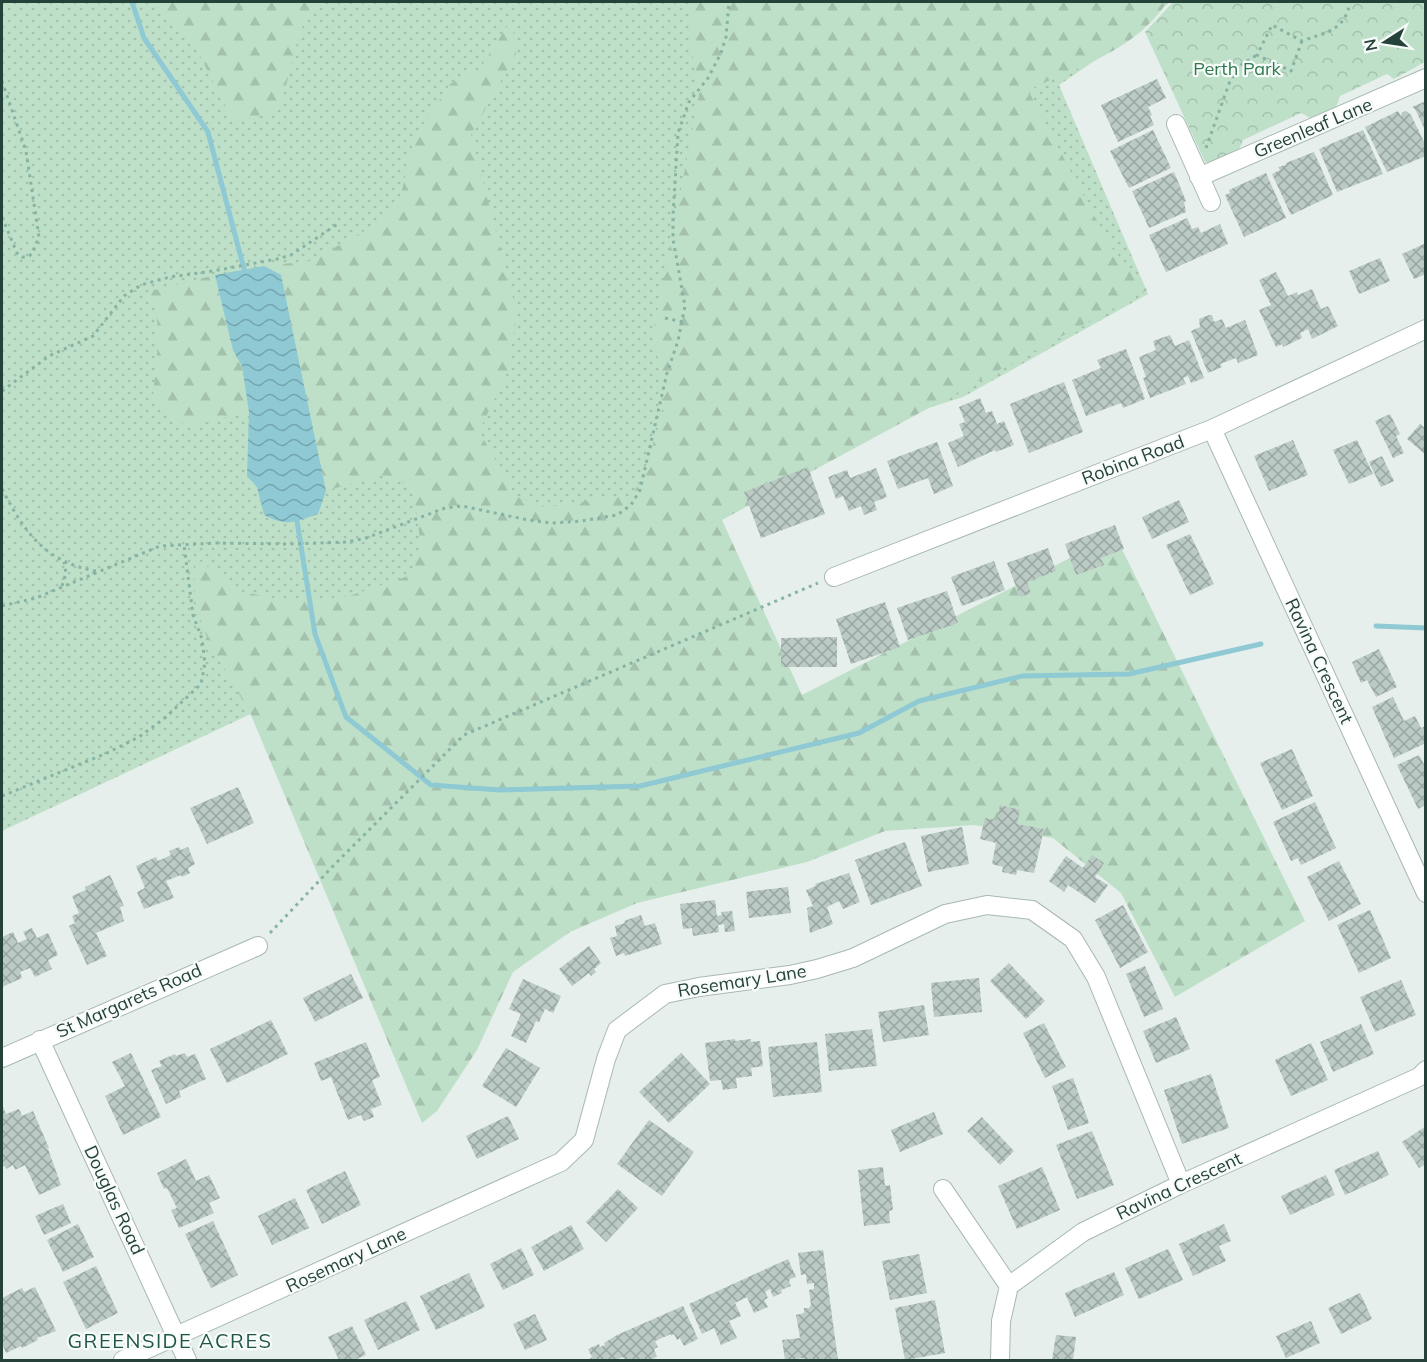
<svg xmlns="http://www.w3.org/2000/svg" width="1427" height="1362" viewBox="0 0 1427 1362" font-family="Mulish,sans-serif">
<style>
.grass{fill:url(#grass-dots)}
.forest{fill:url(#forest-firs)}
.park{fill:url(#park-crowns)}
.water{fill:url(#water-waves)}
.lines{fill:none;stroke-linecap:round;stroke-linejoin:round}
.stream{stroke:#8ec9d4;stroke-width:5}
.building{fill:url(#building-cross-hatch)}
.minor-casing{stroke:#a8b8b2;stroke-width:20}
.path{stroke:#86b3a5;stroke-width:3;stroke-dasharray:3 4.5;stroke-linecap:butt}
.minor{stroke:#fff;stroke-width:18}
.labels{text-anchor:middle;stroke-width:4.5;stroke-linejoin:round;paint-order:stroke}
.park-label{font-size:18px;fill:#2d7a4b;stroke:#f7fbf9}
.street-label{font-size:18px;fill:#24423a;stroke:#f7fbf9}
.neighbourhood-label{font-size:20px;letter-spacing:1.5px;fill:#1f5548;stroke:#f7fbf9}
</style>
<defs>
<pattern id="grass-dots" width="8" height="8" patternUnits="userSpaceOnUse" patternTransform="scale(1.5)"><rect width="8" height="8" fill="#bfe0c8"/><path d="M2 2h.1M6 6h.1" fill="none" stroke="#a4c1ad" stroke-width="1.8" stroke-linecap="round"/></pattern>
<pattern id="forest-firs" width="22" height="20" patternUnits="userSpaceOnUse" patternTransform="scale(1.5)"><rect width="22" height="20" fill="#bfe0c8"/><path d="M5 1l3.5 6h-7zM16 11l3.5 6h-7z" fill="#a4c1ad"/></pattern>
<pattern id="park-crowns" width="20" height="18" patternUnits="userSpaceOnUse" patternTransform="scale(1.5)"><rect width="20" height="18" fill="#bfe0c8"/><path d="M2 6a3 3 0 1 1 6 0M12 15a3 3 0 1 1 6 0" fill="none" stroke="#a4c1ad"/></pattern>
<pattern id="water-waves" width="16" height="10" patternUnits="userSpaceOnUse" patternTransform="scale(1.5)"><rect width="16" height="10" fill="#8ec9d4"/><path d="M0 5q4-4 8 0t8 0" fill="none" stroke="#74a5ad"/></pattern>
<pattern id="building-cross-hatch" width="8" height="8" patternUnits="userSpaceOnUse" patternTransform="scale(1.5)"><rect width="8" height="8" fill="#bbcac4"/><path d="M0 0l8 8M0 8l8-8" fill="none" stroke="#98a6a0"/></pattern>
</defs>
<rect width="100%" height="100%" fill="#e6efeb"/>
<path class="grass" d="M 2,2 L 1169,2 L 1147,25 L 1059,85 L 1148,294 L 963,397 L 841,436 L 2,831 Z"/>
<path class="forest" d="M 148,2 L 318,2 L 300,31 L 280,109 L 234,123 L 192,40 Z
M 691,2 L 1167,2 C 1136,50 1077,68 1028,90 L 1110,246 L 1147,290 L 722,520 L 802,695 L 1115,535 L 1305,921 L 1175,997 L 1121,893 L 1053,838 L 974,825 L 885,831 L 807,862 L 637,903 L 570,932 L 513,972 L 477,1050 L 437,1111 L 422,1123 L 251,715 L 208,640 L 196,608 L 194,585 L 196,558 L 239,591 L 292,602 L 349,596 L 411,575 L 421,548 L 413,486 L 380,475 L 326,491 L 281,275 L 264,266 L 311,261 L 373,226 L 398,207 L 414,138 L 450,84 L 479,70 L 510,22 L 515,38 L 516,54 L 471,134 L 517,314 L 506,376 L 479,431 L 516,496 L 540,507 L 630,496 L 641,482 L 664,409 L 654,328 L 699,97 L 689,35 L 689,4 Z
M 215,275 L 232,350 L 242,366 L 249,412 L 190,426 L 172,420 L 153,400 C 154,374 162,335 155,309 C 153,303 149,297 147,292 Z"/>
<path class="park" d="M 1173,2 L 1425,2 L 1425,62 L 1394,79 L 1387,74 L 1340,96 L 1334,112 L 1314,120 L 1301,113 L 1243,140 L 1238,152 L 1215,162 L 1205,162 L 1145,32 Z"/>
<path class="water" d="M 264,266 L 281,275 L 326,491 L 318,514 C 294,522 287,527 264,515 L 257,487 L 247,476 L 249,412 L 242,366 L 233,350 L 215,275 Z"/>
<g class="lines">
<path class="stream" d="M 132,2 L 144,38 L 208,132 L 244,269
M 297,521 L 315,634 L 346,717 L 431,785 L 500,790 L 640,786 L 859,733 L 919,701 L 1022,676 L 1129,674 L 1261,644
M 1376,626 L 1426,628"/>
</g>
<path class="building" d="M 1157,79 L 1166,98 L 1148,107 L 1152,115 L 1150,116 L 1154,125 L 1118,142 L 1101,105 Z
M 1426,101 L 1426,132 L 1415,109 L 1412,107 Z
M 1398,111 L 1401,116 L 1402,112 L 1406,111 L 1411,115 L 1426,146 L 1426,156 L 1387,172 L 1365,127 Z
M 1153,130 L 1171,168 L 1129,188 L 1110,151 Z
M 1363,130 L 1383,174 L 1337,192 L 1319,149 Z
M 1314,152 L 1333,195 L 1291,215 L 1272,174 L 1280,170 L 1278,167 L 1286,165 L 1286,163 Z
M 1174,172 L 1186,201 L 1184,202 L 1186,212 L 1149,228 L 1132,191 Z
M 1266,173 L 1286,218 L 1244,237 L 1225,195 L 1230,193 L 1229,190 Z
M 1187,218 L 1192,229 L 1198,227 L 1201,233 L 1220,224 L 1228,244 L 1166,272 L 1149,235 Z
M 1426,243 L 1426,274 L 1414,279 L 1402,254 Z
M 1380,258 L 1390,281 L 1359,294 L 1349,271 Z
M 1276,272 L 1288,296 L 1297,292 L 1298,295 L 1312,289 L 1321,309 L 1328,306 L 1338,326 L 1312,339 L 1308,329 L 1300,333 L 1302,338 L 1283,347 L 1282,344 L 1276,347 L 1259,310 L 1271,305 L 1259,280 Z
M 1209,315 L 1212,315 L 1214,322 L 1222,319 L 1226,328 L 1245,320 L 1258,355 L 1238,363 L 1236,358 L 1220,364 L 1222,367 L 1208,373 L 1191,331 L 1200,327 L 1199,319 Z
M 1170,335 L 1175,346 L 1189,340 L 1204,378 L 1191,383 L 1188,376 L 1183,378 L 1186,384 L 1150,398 L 1143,378 L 1146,377 L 1139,357 L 1156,350 L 1153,341 Z
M 1126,349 L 1145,399 L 1123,408 L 1121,403 L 1086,416 L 1072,380 L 1101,368 L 1097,360 Z
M 1064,382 L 1083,432 L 1029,453 L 1010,404 Z
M 980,398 L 986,413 L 992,411 L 997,424 L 1004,421 L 1014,445 L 996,452 L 995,450 L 958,467 L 948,443 L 964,436 L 959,424 L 965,422 L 959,407 Z
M 1390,414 L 1400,434 L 1396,436 L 1404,453 L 1393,458 L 1375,421 Z
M 1420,424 L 1426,429 L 1426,455 L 1407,439 Z
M 1293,440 L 1308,475 L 1269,491 L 1254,456 Z
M 1357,440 L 1373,474 L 1349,484 L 1333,450 Z
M 937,442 L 953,486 L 934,494 L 928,478 L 898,489 L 887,461 Z
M 1382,456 L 1394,481 L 1381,487 L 1369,462 Z
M 808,467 L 825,514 L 761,538 L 744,492 Z
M 876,468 L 887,497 L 874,502 L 877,510 L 864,515 L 861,506 L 849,511 L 843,496 L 836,499 L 828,477 L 847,470 L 850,478 Z
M 1179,500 L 1189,522 L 1152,539 L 1142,517 Z
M 1115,525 L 1124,549 L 1101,558 L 1104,565 L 1076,575 L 1065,544 Z
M 1190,534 L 1214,584 L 1190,595 L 1166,545 Z
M 1048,548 L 1056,571 L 1027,582 L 1031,593 L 1020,597 L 1007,563 Z
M 994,561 L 1005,590 L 962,606 L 951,577 Z
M 947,591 L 958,623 L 908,640 L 897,608 Z
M 885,602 L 900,647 L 851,664 L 836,619 Z
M 837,637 L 837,667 L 781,667 L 781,638 Z
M 1379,649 L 1397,687 L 1376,697 L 1367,680 L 1361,683 L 1352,662 Z
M 1393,697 L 1404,721 L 1415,716 L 1421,728 L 1426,726 L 1426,743 L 1394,758 L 1372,707 Z
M 1292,749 L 1313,796 L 1282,810 L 1260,763 Z
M 1419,755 L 1426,768 L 1426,805 L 1418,809 L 1397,765 Z
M 238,787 L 254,823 L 207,844 L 190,808 Z
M 1315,802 L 1336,848 L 1301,865 L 1298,858 L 1291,861 L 1273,822 Z
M 1000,805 L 1020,810 L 1017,824 L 1044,829 L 1034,873 L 1017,870 L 1016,875 L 1002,872 L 1003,867 L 992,864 L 996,843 L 980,839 L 985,818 L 997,820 Z
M 962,827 L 969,864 L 928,872 L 921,836 Z
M 905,842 L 922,886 L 871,905 L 855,860 Z
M 179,847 L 181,850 L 188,847 L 195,864 L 188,868 L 190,873 L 182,877 L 181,875 L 166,881 L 174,898 L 144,909 L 137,892 L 145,888 L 136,866 L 156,857 L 158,861 L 171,855 L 169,851 Z
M 1092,855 L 1104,863 L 1095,877 L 1108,885 L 1095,903 L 1068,885 L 1064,892 L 1049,881 L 1066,856 L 1083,868 Z
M 1339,861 L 1361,904 L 1329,921 L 1307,877 Z
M 849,873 L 860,902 L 843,909 L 839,901 L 827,907 L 833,924 L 810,933 L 807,908 L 813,906 L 806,890 L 816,886 L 815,884 Z
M 110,875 L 124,906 L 120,907 L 124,921 L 96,933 L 107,956 L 87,965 L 69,926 L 75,923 L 72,916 L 79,913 L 72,896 L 86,890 L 85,887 Z
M 788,887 L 791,913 L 749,918 L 746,892 Z
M 715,900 L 717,916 L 722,915 L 721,912 L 732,911 L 735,931 L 725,932 L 724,924 L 718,925 L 719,932 L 693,936 L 692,928 L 683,929 L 680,904 Z
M 1123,905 L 1148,952 L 1120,968 L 1095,920 Z
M 1370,910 L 1391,958 L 1359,973 L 1337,925 Z
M 641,915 L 645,926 L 655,923 L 662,944 L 625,956 L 624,953 L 616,956 L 610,938 L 617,936 L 615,926 L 625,923 L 624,921 Z
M 32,928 L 37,938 L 48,933 L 58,955 L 48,960 L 52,969 L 35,977 L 30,968 L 20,972 L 22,978 L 2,987 L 2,937 L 13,932 L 18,943 L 27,939 L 23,932 Z
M 589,946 L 601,963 L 594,969 L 596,972 L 591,976 L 589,973 L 572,986 L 559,969 Z
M 1009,963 L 1045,1001 L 1026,1019 L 990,981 Z
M 1145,966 L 1163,1009 L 1144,1017 L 1126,974 Z
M 351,974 L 363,998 L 315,1022 L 303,998 Z
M 979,978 L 982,1012 L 934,1017 L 931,983 Z
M 523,979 L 561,996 L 553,1013 L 545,1009 L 539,1022 L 536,1021 L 526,1043 L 511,1036 L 521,1014 L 509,1009 Z
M 1401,980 L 1416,1015 L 1375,1032 L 1360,997 Z
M 924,1005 L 929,1035 L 883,1042 L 878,1012 Z
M 1176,1017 L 1190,1049 L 1156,1063 L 1143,1031 Z
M 271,1020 L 288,1054 L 227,1083 L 210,1049 Z
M 1044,1023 L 1066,1067 L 1045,1078 L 1023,1033 Z
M 1361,1024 L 1374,1054 L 1333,1072 L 1320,1042 Z
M 872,1029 L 877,1066 L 829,1071 L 825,1034 Z
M 735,1039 L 735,1041 L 751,1039 L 751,1042 L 760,1041 L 763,1066 L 751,1068 L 752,1076 L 736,1078 L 737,1088 L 723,1090 L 721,1080 L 710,1081 L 705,1043 Z
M 366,1042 L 380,1077 L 372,1080 L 382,1105 L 371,1109 L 374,1117 L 364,1121 L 361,1115 L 348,1120 L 331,1077 L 321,1081 L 314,1063 Z
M 817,1042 L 822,1092 L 773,1097 L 768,1047 Z
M 1311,1043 L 1328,1080 L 1291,1096 L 1275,1060 Z
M 506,1048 L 540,1068 L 516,1107 L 482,1086 Z
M 131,1053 L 161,1117 L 123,1135 L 105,1096 L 125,1086 L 112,1062 Z
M 185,1053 L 187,1057 L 195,1054 L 206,1079 L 179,1091 L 181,1097 L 166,1104 L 151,1070 L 162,1066 L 159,1061 L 175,1054 L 176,1056 Z
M 681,1053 L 710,1084 L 669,1123 L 639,1092 Z
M 1211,1074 L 1229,1128 L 1182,1144 L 1164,1090 Z
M 1073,1078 L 1089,1123 L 1068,1130 L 1052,1086 Z
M 2,1105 L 6,1114 L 19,1109 L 22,1116 L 33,1111 L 49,1148 L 45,1149 L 48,1149 L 61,1185 L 39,1195 L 25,1165 L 15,1170 L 13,1165 L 6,1169 L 5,1166 L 2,1167 Z
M 934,1112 L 943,1134 L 900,1152 L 891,1130 Z
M 508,1116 L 519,1139 L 477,1159 L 466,1136 Z
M 982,1117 L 1014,1151 L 1000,1165 L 967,1131 Z
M 649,1120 L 694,1152 L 662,1196 L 617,1164 Z
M 1426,1126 L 1426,1164 L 1419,1168 L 1402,1142 Z
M 1092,1131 L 1114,1185 L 1077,1199 L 1056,1145 Z
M 1378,1151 L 1389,1175 L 1345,1195 L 1334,1170 Z
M 186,1159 L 196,1181 L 209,1175 L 220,1198 L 209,1203 L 214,1213 L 179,1228 L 171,1210 L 177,1208 L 167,1188 L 164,1189 L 157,1173 Z
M 883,1167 L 885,1186 L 890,1185 L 893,1210 L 889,1211 L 890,1223 L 864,1226 L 858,1170 Z
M 1042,1167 L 1060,1210 L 1017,1229 L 998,1186 Z
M 345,1171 L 361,1205 L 322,1224 L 306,1190 Z
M 1326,1175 L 1335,1195 L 1290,1215 L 1281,1196 Z
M 618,1189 L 638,1208 L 606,1242 L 586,1222 Z
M 295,1198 L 309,1228 L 272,1245 L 258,1216 Z
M 63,1204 L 71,1223 L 44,1235 L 35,1216 Z
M 213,1221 L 238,1275 L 211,1288 L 185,1234 Z
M 78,1224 L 94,1257 L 63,1272 L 47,1240 Z
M 1224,1224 L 1231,1241 L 1219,1246 L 1226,1261 L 1193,1276 L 1179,1244 Z
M 571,1225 L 584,1249 L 544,1271 L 531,1247 Z
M 521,1248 L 534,1275 L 503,1290 L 490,1264 Z
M 1168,1249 L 1183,1280 L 1139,1299 L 1125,1268 Z
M 823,1250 L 838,1360 L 804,1360 L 804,1358 L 785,1360 L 782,1340 L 800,1338 L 796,1315 L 804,1313 L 804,1308 L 809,1308 L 811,1305 L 809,1290 L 814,1289 L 814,1283 L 807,1284 L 806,1274 L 801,1275 L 798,1253 Z
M 919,1254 L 927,1293 L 890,1300 L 882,1261 Z
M 788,1259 L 796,1277 L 790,1279 L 789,1282 L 791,1286 L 781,1290 L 782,1293 L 773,1297 L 770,1289 L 765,1292 L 768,1298 L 764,1300 L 768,1307 L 754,1313 L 747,1297 L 735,1303 L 741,1316 L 729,1321 L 737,1338 L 721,1345 L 714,1328 L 702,1334 L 689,1304 Z
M 96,1266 L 118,1313 L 86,1329 L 63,1282 Z
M 1114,1272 L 1124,1295 L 1075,1317 L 1065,1293 Z
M 469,1273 L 485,1307 L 436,1330 L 420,1296 Z
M 35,1287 L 56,1331 L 37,1338 L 38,1340 L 22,1348 L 21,1346 L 6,1353 L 2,1343 L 2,1298 L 22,1288 L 24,1292 Z
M 1360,1293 L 1372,1319 L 1341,1334 L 1328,1308 Z
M 935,1300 L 945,1353 L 905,1360 L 895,1308 Z
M 406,1301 L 420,1330 L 378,1350 L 364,1320 Z
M 683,1306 L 698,1339 L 684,1346 L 680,1338 L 677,1340 L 674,1334 L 671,1336 L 671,1334 L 655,1341 L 658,1347 L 654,1349 L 657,1357 L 649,1360 L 625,1360 L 623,1357 L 615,1360 L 591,1360 L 590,1358 L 592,1357 L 588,1349 L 599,1344 L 600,1347 L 605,1345 L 604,1343 L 617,1335 Z
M 535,1314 L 547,1340 L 525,1350 L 513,1324 Z
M 1311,1321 L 1320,1343 L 1286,1358 L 1276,1336 Z
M 352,1326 L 366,1355 L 354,1360 L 339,1360 L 328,1337 Z
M 1056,1335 L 1076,1337 L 1073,1360 L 1052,1360 Z"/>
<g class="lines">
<defs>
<path id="minor" d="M 1176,124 L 1211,202
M 1199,177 L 1426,78
M 1212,429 L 1426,893
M 834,577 L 1212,429 L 1426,329
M 40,1040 L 187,1360
M 2,1058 L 258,946
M 943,1189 L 1009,1286
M 123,1360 L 561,1162 L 584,1140 L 606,1059 L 617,1030 L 665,994 L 699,987 L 790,975 L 817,969 L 853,958 L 945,914 L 987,905 L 1032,910 L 1073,939 L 1096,977 L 1181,1184
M 1000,1360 L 1001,1321 L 1009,1286 L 1083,1232 L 1181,1184 L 1419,1077 L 1426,1070"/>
</defs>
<use href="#minor" class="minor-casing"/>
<path class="path" d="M 1302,41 L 1291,71 L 1257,55 L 1272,25 L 1302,41 C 1326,32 1345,31 1350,2
M 2,81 L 26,151 L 39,237 L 32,254 L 27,257 L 22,257 L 17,253 L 2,217
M 1206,148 L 1230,81 L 1242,64 L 1257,55
M 665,318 L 683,322
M 2,391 L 49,356 L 93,336 L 124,296 L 141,285 L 170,277 L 213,271 L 277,259 L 291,255 L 339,223
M 2,489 C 25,533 45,562 96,571
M 62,586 L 66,573 L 64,562
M 2,606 L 36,598 L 160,546 L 216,543 L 288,544 L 347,542 L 366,538 L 445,508 L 462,506 L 528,520 L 551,523 L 581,521 L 617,515 L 631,505 L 640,490 L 667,373 L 678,341 L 685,306 L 673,239 L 673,216 L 678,133 L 689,102 L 708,78 L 721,53 L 726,37 L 729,2
M 2,796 L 107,753 L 139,737 L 166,717 L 201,684 L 205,663 L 202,639 L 193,615 L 184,545
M 270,933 L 335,864 L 464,735 L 818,583"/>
<use href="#minor" class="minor"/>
</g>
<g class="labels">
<g class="park-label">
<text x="1237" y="75">Perth Park</text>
</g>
<g class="street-label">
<text transform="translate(1313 128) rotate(-23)" y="6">Greenleaf Lane</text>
<text transform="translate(1133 460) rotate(-21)" y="6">Robina Road</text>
<text transform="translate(1319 661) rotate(65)" y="6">Ravina Crescent</text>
<text transform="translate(742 981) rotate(-9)" y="6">Rosemary Lane</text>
<text transform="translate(129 1001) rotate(-24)" y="6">St Margarets Road</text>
<text transform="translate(1179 1186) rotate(-25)" y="6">Ravina Crescent</text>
<text transform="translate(114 1200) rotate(65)" y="6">Douglas Road</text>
<text transform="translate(346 1260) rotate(-25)" y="6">Rosemary Lane</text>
</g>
<g class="neighbourhood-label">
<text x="170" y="1348">GREENSIDE ACRES</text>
</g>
</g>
<rect width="1427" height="1362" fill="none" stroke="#24423a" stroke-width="6"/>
<g transform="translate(1385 42) rotate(258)" stroke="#f7fbf9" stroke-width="4.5" paint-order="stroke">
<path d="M0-4.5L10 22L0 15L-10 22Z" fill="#24423a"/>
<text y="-9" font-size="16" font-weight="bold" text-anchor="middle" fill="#24423a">N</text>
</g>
</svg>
